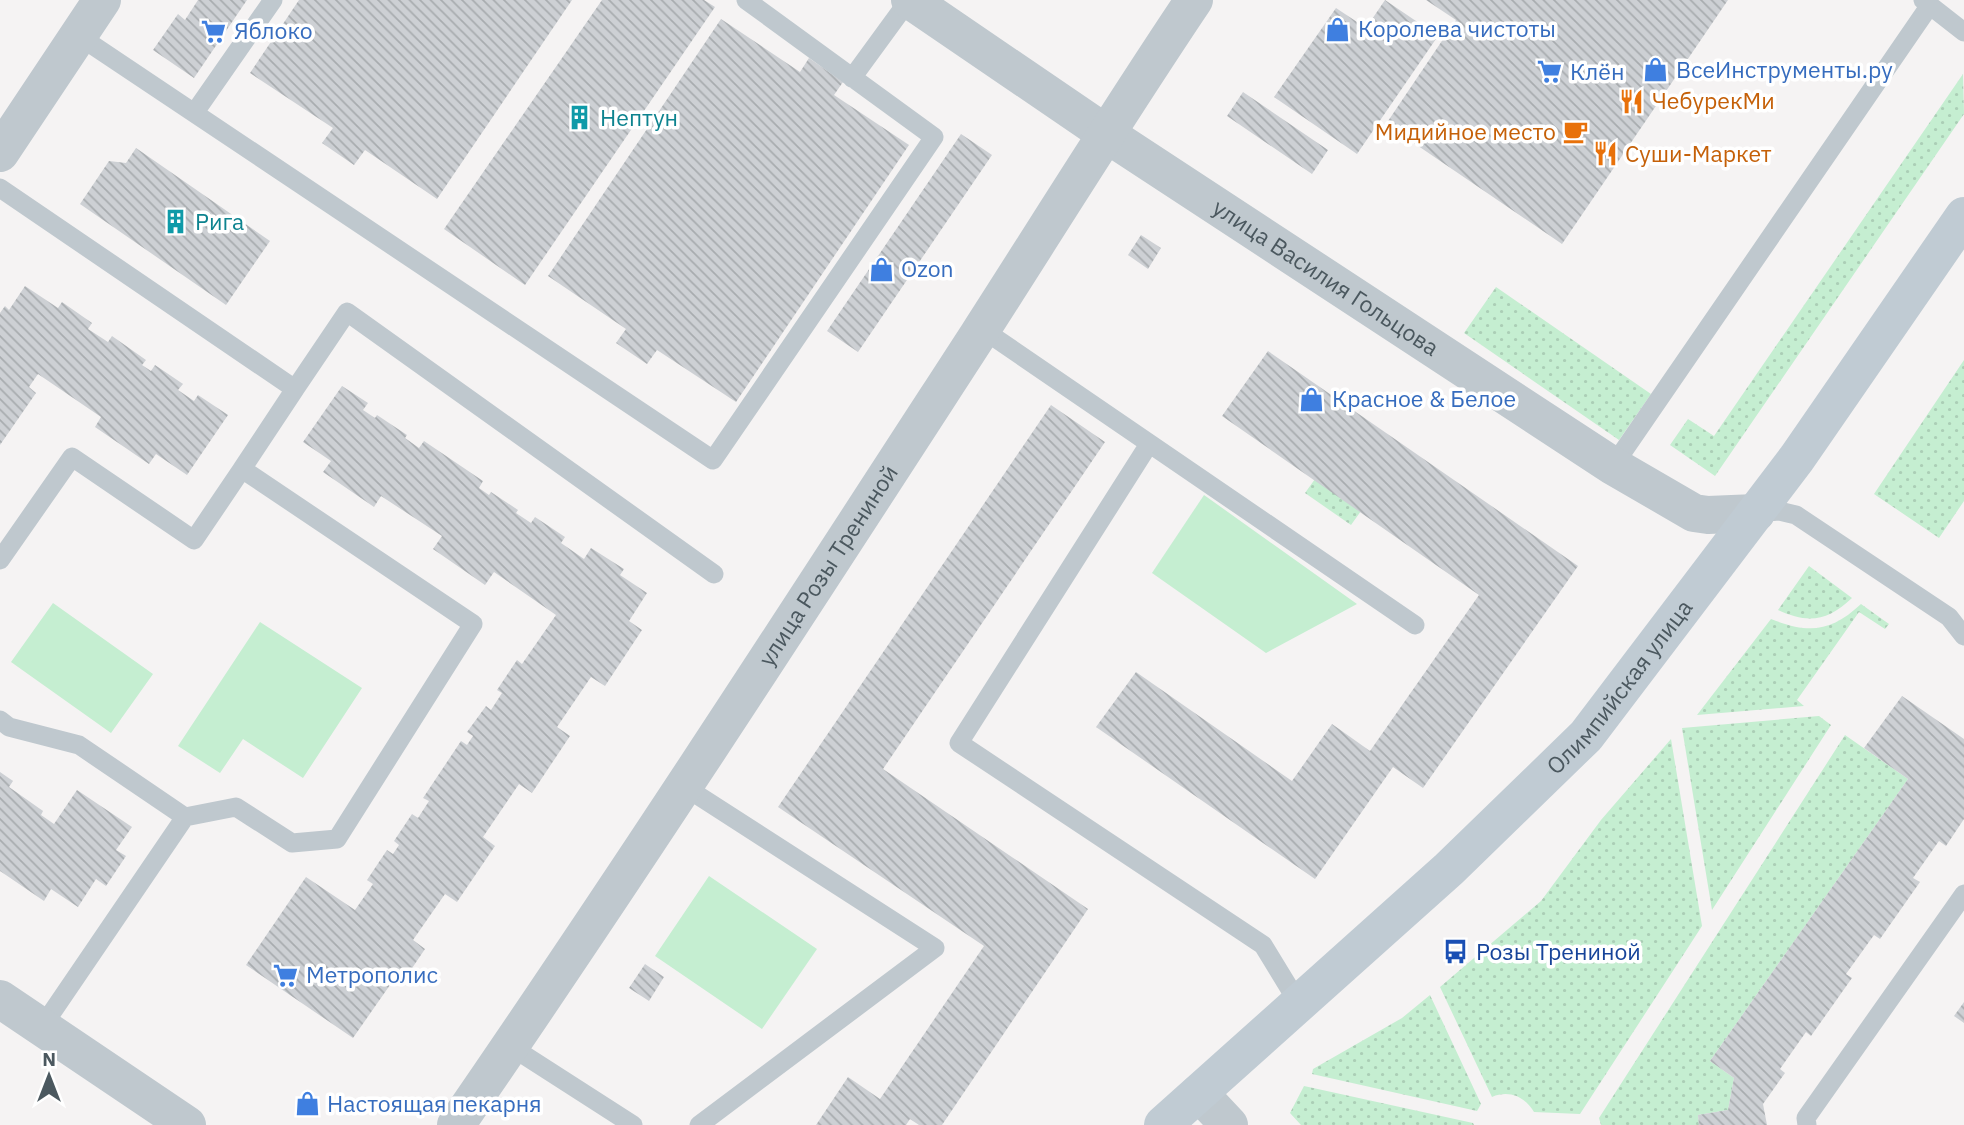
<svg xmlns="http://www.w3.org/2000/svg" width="1964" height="1125" viewBox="0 0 1964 1125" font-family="'IBM Plex Sans',sans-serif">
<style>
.grass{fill:url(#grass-dots)}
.park{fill:#c5eed1}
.building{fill:url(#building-back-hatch)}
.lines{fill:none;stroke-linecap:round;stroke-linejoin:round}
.lane{stroke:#bfc8ce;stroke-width:19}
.street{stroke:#bfc8ce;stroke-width:38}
.secondary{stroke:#c0cbd3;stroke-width:38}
.labels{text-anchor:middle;stroke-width:7;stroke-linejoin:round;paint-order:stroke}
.shop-label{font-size:23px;fill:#366cbe;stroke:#fff;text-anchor:start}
.food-label{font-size:23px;fill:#c56008;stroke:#fff;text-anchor:start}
.culture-label{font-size:23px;fill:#0d838f;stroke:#fff;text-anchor:start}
.street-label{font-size:23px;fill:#4b585f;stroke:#fff}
.transit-label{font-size:23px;fill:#164399;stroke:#fff;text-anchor:start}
</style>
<defs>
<pattern id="grass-dots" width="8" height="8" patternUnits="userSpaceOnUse" patternTransform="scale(1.75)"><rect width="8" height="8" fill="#c5eed1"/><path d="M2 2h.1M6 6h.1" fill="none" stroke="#abceb6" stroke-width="1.8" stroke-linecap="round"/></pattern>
<pattern id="building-back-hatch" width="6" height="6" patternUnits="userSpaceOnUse" patternTransform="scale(1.75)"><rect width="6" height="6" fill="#cdd0d4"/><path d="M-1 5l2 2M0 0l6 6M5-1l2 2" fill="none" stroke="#a8acaf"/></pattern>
</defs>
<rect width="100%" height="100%" fill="#f5f3f3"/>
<path class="grass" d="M 1963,74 L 1964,114 L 1715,476 L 1670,445 L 1688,419 L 1714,436 Z
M 1496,287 L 1651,394 L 1619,440 L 1464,333 Z
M 1964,360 L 1964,501 L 1939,538 L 1874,494 Z
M 1315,479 L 1361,511 L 1351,525 L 1305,493 Z
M 1809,566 L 1852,598 C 1828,621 1808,624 1778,610 Z
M 1861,604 L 1889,624 L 1885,629 L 1859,612 L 1797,700 L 1804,706 L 1697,715 L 1771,619 C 1809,634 1831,632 1861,604 Z
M 1819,716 L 1831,725 L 1712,910 L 1682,728 Z
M 1845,735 L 1908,779 L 1710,1061 L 1734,1078 L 1728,1110 L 1698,1115 L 1699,1125 L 1601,1125 L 1599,1118 Z
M 1671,739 L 1702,926 L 1580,1114 L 1534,1112 C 1524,1096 1509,1090 1492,1097 L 1440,987 L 1541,901 L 1601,820 Z
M 1430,995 L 1481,1104 L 1477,1111 L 1312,1074 L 1313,1069 L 1402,1018 Z
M 1304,1086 L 1473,1123 L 1474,1125 L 1301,1125 L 1290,1113 Z"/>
<path class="park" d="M 1204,495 L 1357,604 L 1266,653 L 1152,573 Z
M 53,603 L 153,674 L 111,733 L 11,662 Z
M 260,622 L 362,688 L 303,778 L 243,739 L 220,773 L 178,746 Z
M 709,876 L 817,949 L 762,1029 L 655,956 Z"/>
<path class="building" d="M 198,0 L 247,0 L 194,78 L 153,50 L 178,14 L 185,20 Z
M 299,0 L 572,0 L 437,199 L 365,150 L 354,165 L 322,143 L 333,128 L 250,73 Z
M 602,0 L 704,0 L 715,7 L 525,285 L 444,229 Z
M 1385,0 L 1438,36 L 1357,154 L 1274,97 L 1336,8 L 1366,28 Z
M 1426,0 L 1728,0 L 1562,244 L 1386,124 L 1456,20 Z
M 721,19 L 800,72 L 809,58 L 843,82 L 834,95 L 909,145 L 736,402 L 657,350 L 647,364 L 616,343 L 626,329 L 548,276 Z
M 1243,92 L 1328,150 L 1312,174 L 1227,116 Z
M 961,134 L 992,155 L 858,352 L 827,331 Z
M 136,148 L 270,241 L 226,305 L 80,204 L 109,161 L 126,163 Z
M 1141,235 L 1161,248 L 1148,269 L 1128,255 Z
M 25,286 L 58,308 L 62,302 L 92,323 L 88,329 L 108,342 L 112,336 L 146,360 L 142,365 L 151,371 L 155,365 L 183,384 L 178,390 L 194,401 L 198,395 L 228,415 L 187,475 L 156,454 L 149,464 L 95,427 L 101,417 L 38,374 L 29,387 L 36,393 L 0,445 L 0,313 L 5,306 L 9,310 Z
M 1268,351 L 1578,566 L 1423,788 L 1393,767 L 1315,879 L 1096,727 L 1136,672 L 1292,781 L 1332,724 L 1370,751 L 1479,595 L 1222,416 Z
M 342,386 L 368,403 L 363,410 L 375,418 L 377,415 L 407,435 L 405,438 L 419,448 L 424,441 L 483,481 L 479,488 L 489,495 L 491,492 L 518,510 L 516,513 L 531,523 L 535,517 L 565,537 L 561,543 L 584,559 L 591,548 L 624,569 L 620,575 L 647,593 L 629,621 L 642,630 L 605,686 L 591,677 L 557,727 L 570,736 L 532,793 L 519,784 L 483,837 L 495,846 L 457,902 L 445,894 L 413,940 L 425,949 L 404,980 L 397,975 L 353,1038 L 246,965 L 306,877 L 355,910 L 373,884 L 367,880 L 387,850 L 393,854 L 399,845 L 394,841 L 412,814 L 418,818 L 429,801 L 423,798 L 461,741 L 467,745 L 473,736 L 467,732 L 486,706 L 491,710 L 502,693 L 497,690 L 517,660 L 522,664 L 556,615 L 494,572 L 485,585 L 433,549 L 442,536 L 381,496 L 374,507 L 323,472 L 331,461 L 303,442 Z
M 1051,405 L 1105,442 L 883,769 L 1088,909 L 942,1125 L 919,1125 L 910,1119 L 906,1125 L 816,1125 L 848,1077 L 880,1099 L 984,946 L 778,807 Z
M 1902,696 L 1964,739 L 1964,819 L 1946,846 L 1939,841 L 1913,878 L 1920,882 L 1880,939 L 1874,935 L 1846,974 L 1852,978 L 1811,1036 L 1806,1032 L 1780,1069 L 1785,1073 L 1763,1104 L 1767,1125 L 1699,1125 L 1698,1115 L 1728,1110 L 1734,1078 L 1710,1061 L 1908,779 L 1864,748 Z
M 0,772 L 13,781 L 9,787 L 43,811 L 41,815 L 54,824 L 77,790 L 132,827 L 116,850 L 126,856 L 106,886 L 96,879 L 78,907 L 51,889 L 44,901 L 0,871 Z
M 645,964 L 664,977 L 649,1001 L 629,988 Z
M 1964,1002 L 1964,1023 L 1954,1016 Z"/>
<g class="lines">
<path class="lane" d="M 1923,0 L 1964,32
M 79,36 L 713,460 L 934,137 L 746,0
M 852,78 L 909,0
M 195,112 L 273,0
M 0,188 L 295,389 L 347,312 L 714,574
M 982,329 L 1415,625
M 1149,444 L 959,743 L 1263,945 L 1299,1004
M 1613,466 L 1930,5
M 1756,513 L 1779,511 L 1796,515 L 1949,617 L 1964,636
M 0,560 L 72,457 L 194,540 L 242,469
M 0,720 L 9,727 L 79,745 L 185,817
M 685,787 L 935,948 L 699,1125
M 42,1027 L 185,817 L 236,807 L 292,843 L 337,839 L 473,624 L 242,469 L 295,389
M 510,1046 L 633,1125
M 1807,1125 L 1806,1118 L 1964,894"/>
<g class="street">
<path id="s1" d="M 910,0 L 1105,133 L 1613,466 L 1694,513 L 1708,515 L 1756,513"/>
<path d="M 0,153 L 102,0"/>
<path d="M 0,999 L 187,1125"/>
<path d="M 1199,1093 L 1229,1125"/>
<path id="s2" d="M 456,1125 C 635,865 806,600 978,335 C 1050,223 1120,110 1194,0"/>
</g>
<path class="secondary" id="s3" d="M 1163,1125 L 1449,869 L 1586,736 L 1797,458 L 1964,216"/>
</g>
<defs>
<symbol id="shop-bare" viewBox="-9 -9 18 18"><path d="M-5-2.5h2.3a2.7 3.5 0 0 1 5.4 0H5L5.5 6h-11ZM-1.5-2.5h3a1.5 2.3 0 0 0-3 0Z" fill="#3f7fe0" stroke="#fff" stroke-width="2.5" paint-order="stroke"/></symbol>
<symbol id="supermarket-bare" viewBox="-9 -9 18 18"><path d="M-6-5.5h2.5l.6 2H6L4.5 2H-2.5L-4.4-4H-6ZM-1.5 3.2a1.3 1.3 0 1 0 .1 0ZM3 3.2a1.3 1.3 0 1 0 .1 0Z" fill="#3f7fe0" stroke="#fff" stroke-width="2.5" paint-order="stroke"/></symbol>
<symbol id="restaurant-bare" viewBox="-9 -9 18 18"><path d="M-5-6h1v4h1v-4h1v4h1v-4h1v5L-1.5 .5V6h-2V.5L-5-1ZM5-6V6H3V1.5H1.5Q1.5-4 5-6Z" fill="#e8710a" stroke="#fff" stroke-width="2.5" paint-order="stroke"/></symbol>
<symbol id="building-bare" viewBox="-9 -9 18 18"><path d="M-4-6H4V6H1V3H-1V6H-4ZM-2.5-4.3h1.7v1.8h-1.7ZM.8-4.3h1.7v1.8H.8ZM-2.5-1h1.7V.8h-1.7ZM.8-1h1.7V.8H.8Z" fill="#0f9aa8" stroke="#fff" stroke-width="2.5" paint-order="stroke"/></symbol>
<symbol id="cafe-bare" viewBox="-9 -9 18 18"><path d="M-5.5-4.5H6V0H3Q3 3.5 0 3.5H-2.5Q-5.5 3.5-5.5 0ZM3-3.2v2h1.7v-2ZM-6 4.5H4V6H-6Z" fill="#e8710a" stroke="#fff" stroke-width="2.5" paint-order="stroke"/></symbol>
<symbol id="bus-bare" viewBox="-9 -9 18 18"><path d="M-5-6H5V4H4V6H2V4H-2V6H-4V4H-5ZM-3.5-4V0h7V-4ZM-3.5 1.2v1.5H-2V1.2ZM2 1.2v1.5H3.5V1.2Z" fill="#1a4fb4" stroke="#fff" stroke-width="2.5" paint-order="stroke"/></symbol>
</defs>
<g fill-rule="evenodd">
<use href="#shop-bare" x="1320" y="12" width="35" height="35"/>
<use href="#supermarket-bare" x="196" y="14" width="35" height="35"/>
<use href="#shop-bare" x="1638" y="52" width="35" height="35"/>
<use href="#supermarket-bare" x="1532" y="54" width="35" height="35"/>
<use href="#restaurant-bare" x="1614" y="84" width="35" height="35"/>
<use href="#building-bare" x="562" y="100" width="35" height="35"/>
<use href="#cafe-bare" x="1558" y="114" width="35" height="35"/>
<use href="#restaurant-bare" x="1588" y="136" width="35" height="35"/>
<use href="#building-bare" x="158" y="204" width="35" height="35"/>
<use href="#shop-bare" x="864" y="252" width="35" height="35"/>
<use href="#shop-bare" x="1294" y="382" width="35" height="35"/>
<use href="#bus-bare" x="1438" y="934" width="35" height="35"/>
<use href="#supermarket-bare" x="268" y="958" width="35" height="35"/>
<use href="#shop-bare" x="290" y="1086" width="35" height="35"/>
</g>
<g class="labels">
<g class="shop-label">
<text x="1358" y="37">Королева чистоты</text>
<text x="234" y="39">Яблоко</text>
<text x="1676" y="78">ВсеИнструменты.ру</text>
<text x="1570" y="80">Клён</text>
<text x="901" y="277">Ozon</text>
<text x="1332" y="407">Красное &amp; Белое</text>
<text x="306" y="983">Метрополис</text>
<text x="327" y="1112">Настоящая пекарня</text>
</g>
<g class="food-label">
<text x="1652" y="109">ЧебурекМи</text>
<text x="1556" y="140" text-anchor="end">Мидийное место</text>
<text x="1625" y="162">Суши-Маркет</text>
</g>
<g class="culture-label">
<text x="600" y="126">Нептун</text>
<text x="195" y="230">Рига</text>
</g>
<g class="street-label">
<text dy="8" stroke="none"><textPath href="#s1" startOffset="500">улица Василия Гольцова</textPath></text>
<text dy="8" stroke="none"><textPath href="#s2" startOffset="672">улица Розы Трениной</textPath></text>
<text dy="8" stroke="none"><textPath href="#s3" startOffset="634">Олимпийская улица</textPath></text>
</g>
<g class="transit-label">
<text x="1476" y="960">Розы Трениной</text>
</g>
</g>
<g transform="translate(49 1076)" stroke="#ffffff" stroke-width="5" paint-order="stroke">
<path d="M0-5L12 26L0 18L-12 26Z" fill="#4b585f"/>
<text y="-10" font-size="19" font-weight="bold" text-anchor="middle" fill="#4b585f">N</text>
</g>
</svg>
